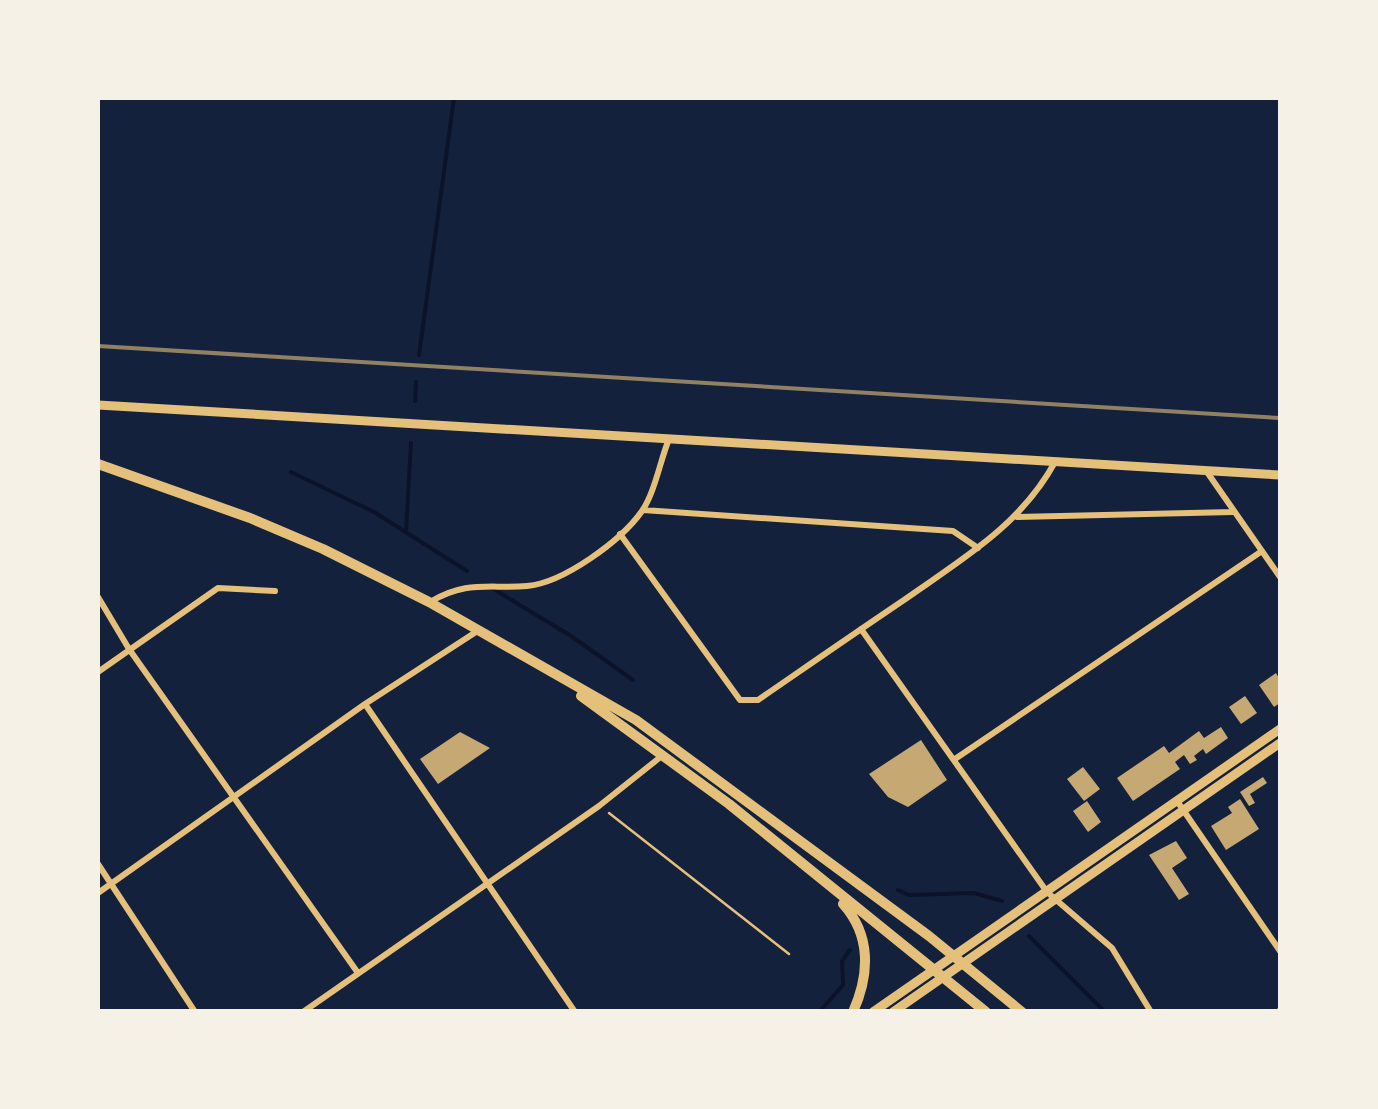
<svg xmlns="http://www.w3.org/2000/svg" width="1378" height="1109" viewBox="0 0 1378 1109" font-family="Mulish,sans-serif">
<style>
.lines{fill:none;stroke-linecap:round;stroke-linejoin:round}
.stream{stroke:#0b132b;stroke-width:4}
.building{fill:#c6a872}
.path{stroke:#e5c07b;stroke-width:2.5}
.minor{stroke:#e5c07b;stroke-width:6}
.secondary{stroke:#e5c07b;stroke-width:9}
.trunk{stroke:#e5c07b;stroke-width:10}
.rail{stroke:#918062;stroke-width:4}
</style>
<rect width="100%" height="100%" fill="#14213d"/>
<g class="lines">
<path class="stream" d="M 419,355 L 454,98
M 415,401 L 416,382
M 291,472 L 374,512 L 467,571
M 406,531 L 411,443
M 495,590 L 571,636 L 633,680
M 898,890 L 909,895 L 974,893 L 1002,901
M 1029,936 L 1105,1012
M 819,1012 L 843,985 L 842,961 L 850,950"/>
</g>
<path class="building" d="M 1276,673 L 1280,680 L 1280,703 L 1274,707 L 1259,685 Z
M 1245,696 L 1257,713 L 1241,724 L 1229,707 Z
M 1221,727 L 1228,738 L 1206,754 L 1203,749 L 1194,756 L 1197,760 L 1190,764 L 1184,755 L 1175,762 L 1180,769 L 1133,801 L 1117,778 L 1164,746 L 1169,753 L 1199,731 L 1204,738 Z
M 460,732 L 490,748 L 438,784 L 420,759 Z
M 921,740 L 947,780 L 908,807 L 888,797 L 869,774 Z
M 1083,767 L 1100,789 L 1084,801 L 1067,779 Z
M 1263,777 L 1267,783 L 1250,794 L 1255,803 L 1249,806 L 1240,792 Z
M 1240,799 L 1259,829 L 1226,850 L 1211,826 L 1232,813 L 1228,807 Z
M 1087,801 L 1101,822 L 1088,832 L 1073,811 Z
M 1176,841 L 1187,858 L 1172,868 L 1189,894 L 1179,900 L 1149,855 Z"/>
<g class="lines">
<path class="path" d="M 609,813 L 789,954"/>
<path class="minor" d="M 1207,472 L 1280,577
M 643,510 L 953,531 L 978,548
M 1017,517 L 1233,512
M 620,534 L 740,700 L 758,700 C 806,667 855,633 904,600 C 962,559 1020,526 1055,462
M 98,597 L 129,649 L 358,973
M 430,602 C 467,580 488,589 527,586 C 563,583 621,541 642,511 C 655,492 660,461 669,439
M 861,629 L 1047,892 L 1112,948 L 1151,1012
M 98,672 L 218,588 L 275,591
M 365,704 L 575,1012
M 955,759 L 1262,551
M 1177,801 L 1280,951
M 98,864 L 195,1012
M 98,893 L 365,704 L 479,630
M 303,1012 L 599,806 L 663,755
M 1279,1012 L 1280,1010"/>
<path class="secondary" d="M 98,405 L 1280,475
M 873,1012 L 1280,729
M 893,1012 L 1280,743"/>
<path class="trunk" d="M 98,464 L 250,518 L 323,549 L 429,602 L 636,720 L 929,936 L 1022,1012
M 581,696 L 729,804 L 986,1012
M 843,904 C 871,935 870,974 853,1012"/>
<path class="rail" d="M 98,346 L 1280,418"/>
</g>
<rect width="1378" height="1109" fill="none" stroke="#f6f1e7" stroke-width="200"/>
</svg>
